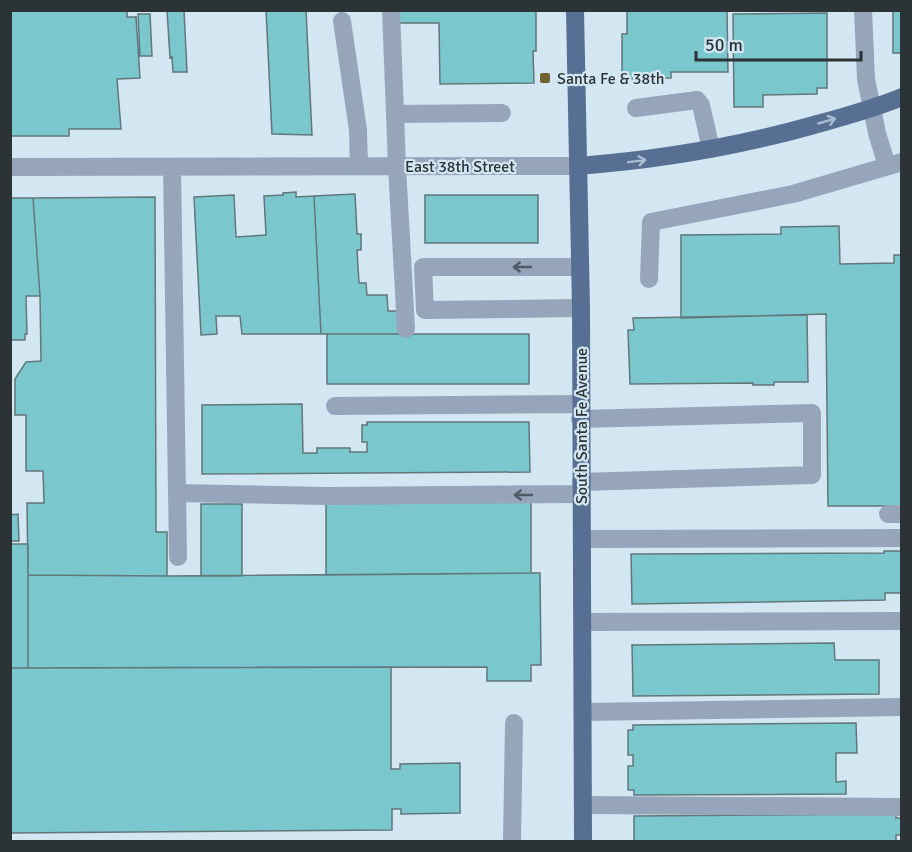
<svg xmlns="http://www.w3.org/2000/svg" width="912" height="852" viewBox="0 0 912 852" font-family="Signika,sans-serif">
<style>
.building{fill:#7bc7ce;stroke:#617779;stroke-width:1.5}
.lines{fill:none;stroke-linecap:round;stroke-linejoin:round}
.minor{stroke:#97a5ba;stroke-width:18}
.major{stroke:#586f94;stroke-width:18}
.oneway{stroke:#a8bdd1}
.oneway2{stroke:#515b65}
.poi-dot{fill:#73602f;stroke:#d3e7f2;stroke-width:2}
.labels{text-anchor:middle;stroke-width:4.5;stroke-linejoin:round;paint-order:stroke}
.poi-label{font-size:16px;fill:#2b3337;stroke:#d3e7f2;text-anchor:start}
.street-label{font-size:16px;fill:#2b3337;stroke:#d3e7f2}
</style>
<rect width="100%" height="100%" fill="#d3e7f2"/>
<path class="building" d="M 10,10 L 127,10 L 127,17 L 136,17 L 140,78 L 117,79 L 121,129 L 69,129 L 69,136 L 10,136 Z
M 167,10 L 184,10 L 187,72 L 173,72 L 172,57 L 170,58 Z
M 266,10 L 306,10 L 312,135 L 272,134 Z
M 398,10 L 536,10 L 536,51 L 533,51 L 534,83 L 440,84 L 439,23 L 398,23 Z
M 627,10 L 727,10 L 728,72 L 671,72 L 671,78 L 622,79 L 622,34 L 627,34 Z
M 893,10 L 902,10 L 902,53 L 893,53 Z
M 827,13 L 827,88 L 817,88 L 817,94 L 763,95 L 763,107 L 734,107 L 733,14 Z
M 138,14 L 150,14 L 152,56 L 140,56 Z
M 296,192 L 296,197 L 314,196 L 321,334 L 242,334 L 240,316 L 216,316 L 217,334 L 201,335 L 194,197 L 234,195 L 236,237 L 266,235 L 264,196 L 283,195 L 283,193 Z
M 355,194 L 357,234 L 361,234 L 361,250 L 357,250 L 359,283 L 366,283 L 367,295 L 387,295 L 388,311 L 401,311 L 401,334 L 321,334 L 314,196 Z
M 425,195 L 538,195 L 538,243 L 425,243 Z
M 155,197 L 156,532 L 167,532 L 167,576 L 28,575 L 27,503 L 44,503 L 43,471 L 26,471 L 26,415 L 15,415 L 15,379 L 26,362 L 41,361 L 40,296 L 33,198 Z
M 10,198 L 33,198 L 40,296 L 26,296 L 27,334 L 25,334 L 25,340 L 10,340 Z
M 839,226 L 840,264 L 894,263 L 894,255 L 902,255 L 902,506 L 828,506 L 826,314 L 681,318 L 681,235 L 781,234 L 781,227 Z
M 807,315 L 808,382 L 774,382 L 774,385 L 753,385 L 753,383 L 630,384 L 628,330 L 634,330 L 633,318 Z
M 327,334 L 529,334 L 529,384 L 327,384 Z
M 302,404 L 303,453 L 317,453 L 317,448 L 350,448 L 350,452 L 367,452 L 367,442 L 362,442 L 362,425 L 367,425 L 367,422 L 529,422 L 530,472 L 202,474 L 202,405 Z
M 531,501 L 531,573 L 326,575 L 326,502 Z
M 201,504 L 242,504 L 242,576 L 201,576 Z
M 18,514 L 19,541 L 10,541 L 10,515 Z
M 10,544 L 28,544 L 28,668 L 10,668 Z
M 884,551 L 902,551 L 902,593 L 885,593 L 885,600 L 632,604 L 631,554 L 884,553 Z
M 531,573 L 540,573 L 541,665 L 531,665 L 531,681 L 487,681 L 487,667 L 28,668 L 28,575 L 167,576 Z
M 834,643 L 835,660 L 879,660 L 879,694 L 633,696 L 632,645 Z
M 391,667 L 391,769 L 400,769 L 400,764 L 460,763 L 460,813 L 401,814 L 401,809 L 392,809 L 392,830 L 10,833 L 10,668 Z
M 856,723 L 857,753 L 836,753 L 836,782 L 846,781 L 846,794 L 634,795 L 634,790 L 628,790 L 628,766 L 633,766 L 633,755 L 628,755 L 628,730 L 633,730 L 633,725 Z
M 896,814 L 896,818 L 902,818 L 902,835 L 896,835 L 896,842 L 634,842 L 634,816 Z"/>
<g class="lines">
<path class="minor" d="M 391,10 L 397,166 L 406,329
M 863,10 L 866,79 L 877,133 L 887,166
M 342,21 L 358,130 L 359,166
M 636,108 L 697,100 L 701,105 L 711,149
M 395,114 L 502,113
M 10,167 L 578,166
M 172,167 L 178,557
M 580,267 L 423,267 L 425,310 L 581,308
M 649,279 L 651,222 L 793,194 L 902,162
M 335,406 L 580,404
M 580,419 L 812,413 L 812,475 L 581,482
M 177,493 L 326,496 L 581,494
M 888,514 L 902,514
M 582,539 L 902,538
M 583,622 L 902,621
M 583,712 L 902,707
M 584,805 L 902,807
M 512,842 L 514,723"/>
<path class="major" d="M 575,10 L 581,308 L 583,842
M 578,166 C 658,160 736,147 814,125 C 843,117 873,109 902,97"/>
</g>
<defs><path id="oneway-shaft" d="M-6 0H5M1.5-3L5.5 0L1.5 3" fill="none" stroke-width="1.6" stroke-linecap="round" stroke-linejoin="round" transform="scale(1.5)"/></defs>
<g class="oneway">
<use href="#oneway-shaft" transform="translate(827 121) rotate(-16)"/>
<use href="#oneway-shaft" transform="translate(637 161) rotate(-7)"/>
</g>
<g class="oneway2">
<use href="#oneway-shaft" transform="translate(522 267) rotate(180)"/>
<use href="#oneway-shaft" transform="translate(523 495) rotate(180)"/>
</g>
<rect class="poi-dot" x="539" y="72" width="12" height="12" rx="3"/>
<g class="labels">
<g class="poi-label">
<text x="557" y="84">Santa Fe &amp; 38th</text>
</g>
<g class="street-label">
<text x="460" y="172">East 38th Street</text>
<text transform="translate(581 426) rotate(-90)" y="6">South Santa Fe Avenue</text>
</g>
</g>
<rect width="912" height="852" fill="none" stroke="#2b3337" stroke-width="24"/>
<path d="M696 51v9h165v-9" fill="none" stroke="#2b3337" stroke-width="3"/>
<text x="705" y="51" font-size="18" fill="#2b3337" stroke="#d3e7f2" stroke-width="4.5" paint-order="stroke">50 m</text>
</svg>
